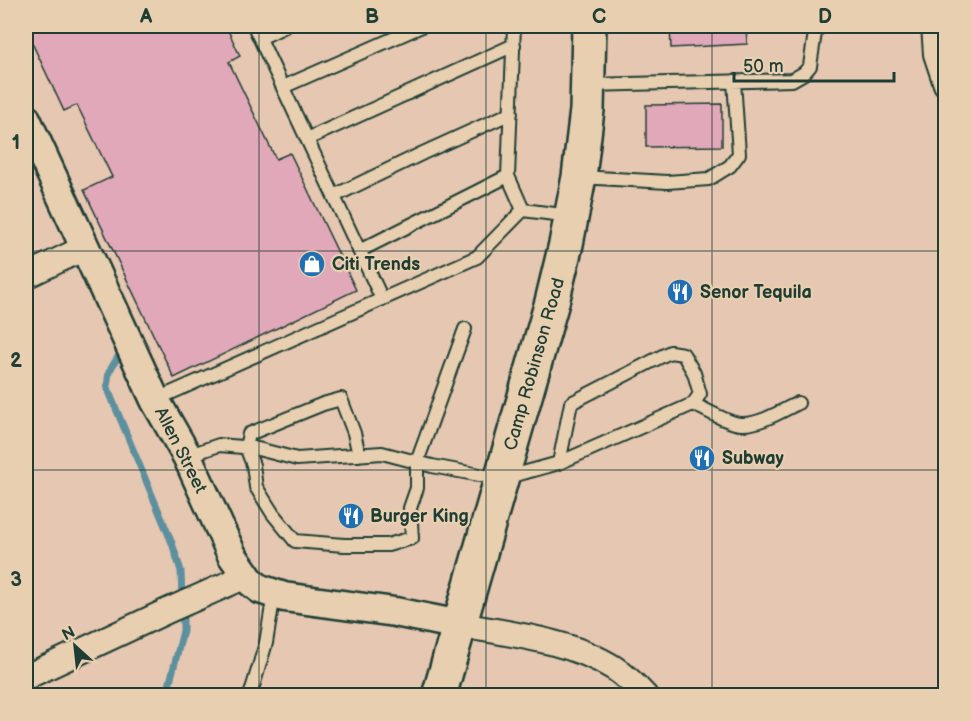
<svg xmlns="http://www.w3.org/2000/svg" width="971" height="721" viewBox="0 0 971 721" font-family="'Balsamiq Sans',sans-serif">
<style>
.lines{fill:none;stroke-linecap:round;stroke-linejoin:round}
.stream{stroke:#5c909e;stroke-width:7}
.building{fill:#e1a8b9;stroke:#1f3d34;stroke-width:1.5}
.service-casing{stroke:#1f3d34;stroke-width:16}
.minor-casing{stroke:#1f3d34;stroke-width:28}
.tertiary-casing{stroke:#1f3d34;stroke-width:33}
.secondary-casing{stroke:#1f3d34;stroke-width:38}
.service{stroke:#e7cfaf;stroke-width:12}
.minor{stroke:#e7cfaf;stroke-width:24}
.tertiary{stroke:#e7cfaf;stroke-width:28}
.secondary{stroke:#e7cfaf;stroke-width:33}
.grid{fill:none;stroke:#1f3d34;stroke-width:1.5;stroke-opacity:0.55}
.labels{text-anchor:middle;stroke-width:4.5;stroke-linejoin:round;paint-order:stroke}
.poi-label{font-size:18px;font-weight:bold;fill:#1f3d34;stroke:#e7cfaf;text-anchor:start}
.street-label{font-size:18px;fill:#1f3d34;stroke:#e7cfaf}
.neatline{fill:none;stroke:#1f3d34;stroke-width:2}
.grid-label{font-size:20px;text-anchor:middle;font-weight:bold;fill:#1f3d34}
</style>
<rect width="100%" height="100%" fill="#e6c7b1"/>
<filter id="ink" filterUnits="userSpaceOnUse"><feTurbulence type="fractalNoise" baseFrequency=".0167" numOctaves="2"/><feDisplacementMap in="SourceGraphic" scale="12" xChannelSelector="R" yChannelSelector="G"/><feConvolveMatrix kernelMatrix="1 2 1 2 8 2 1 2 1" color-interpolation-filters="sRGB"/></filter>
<g filter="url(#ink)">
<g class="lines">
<path class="stream" d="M 119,355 L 109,372 L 107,387 L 172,543 L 181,571 L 182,599
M 163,696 L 169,686 L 183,631 L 183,610"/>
</g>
<path class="building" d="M 26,26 L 226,26 L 240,56 L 229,62 L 276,159 L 290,153 L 356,290 L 174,378 L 84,190 L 112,177 L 77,105 L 64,111 L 26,30 Z
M 670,26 L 746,26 L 747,44 L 671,48 Z
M 722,104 L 722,146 L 646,147 L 646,105 Z"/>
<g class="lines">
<defs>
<path id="service" d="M 254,26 L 382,299
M 514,26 L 508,176 L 523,210
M 260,38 L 285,26
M 588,85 L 792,80 L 804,73 L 810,66 L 816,26
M 283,87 L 422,26
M 307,139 L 514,45
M 580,177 L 667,182 L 709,179 L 730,166 L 739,154 L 734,81
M 334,196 L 423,153 L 511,113
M 359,251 L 508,176
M 155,400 L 477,257 L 523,210 L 570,216
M 693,404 C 705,409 729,424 741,424 C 759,425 782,411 798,403
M 359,455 L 354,433 L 341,399 L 323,404 L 249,434 L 246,447 L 253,465 L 256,487 L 273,514 L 295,541 L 344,545 L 388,545 L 412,538 L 410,508 L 417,488 L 417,462 L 465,329
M 187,456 L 219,445 L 254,448 L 297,459 L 382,453 L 432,466 L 501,479 L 559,463 L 693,404 L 700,394 L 694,373 L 683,354 L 670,352 L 571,403 L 559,463
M 250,696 L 266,643 L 274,594"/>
<path id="minor" d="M 934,26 L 936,54 L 946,84
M 26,276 L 84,248
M 460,625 C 510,634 570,640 614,668 C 626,676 635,685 645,696
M 26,677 L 167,611 L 246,576"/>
<path id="tertiary" d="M 26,119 L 155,400 L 187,456 L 232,555 L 251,582 L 260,589 L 284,597 L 395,612 L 460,625"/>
<path id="secondary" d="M 439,696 L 552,302 L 566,244 L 579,177 L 587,110 L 589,26"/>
</defs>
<use href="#service" class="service-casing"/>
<use href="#minor" class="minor-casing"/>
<use href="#tertiary" class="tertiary-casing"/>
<use href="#secondary" class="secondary-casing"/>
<use href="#service" class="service"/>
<use href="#minor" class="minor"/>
<use href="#tertiary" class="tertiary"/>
<use href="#secondary" class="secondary"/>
</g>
</g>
<path class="grid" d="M 259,26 L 259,696M 486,26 L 486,696M 712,26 L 712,696M 26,251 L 946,251M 26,470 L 946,470"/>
<defs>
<symbol id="shop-disc" viewBox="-11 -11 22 22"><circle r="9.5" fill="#1f6fb2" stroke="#e7cfaf"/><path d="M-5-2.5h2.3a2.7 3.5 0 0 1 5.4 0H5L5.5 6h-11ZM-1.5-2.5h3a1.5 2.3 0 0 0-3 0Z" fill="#fff"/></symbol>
<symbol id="restaurant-disc" viewBox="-11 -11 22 22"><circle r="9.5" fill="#1f6fb2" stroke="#e7cfaf"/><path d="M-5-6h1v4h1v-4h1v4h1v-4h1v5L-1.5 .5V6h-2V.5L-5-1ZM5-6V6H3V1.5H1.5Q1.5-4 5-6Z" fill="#fff"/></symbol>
</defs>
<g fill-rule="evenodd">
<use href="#shop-disc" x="297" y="249" width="30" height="30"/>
<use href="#restaurant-disc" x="665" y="277" width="30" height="30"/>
<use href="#restaurant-disc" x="687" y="443" width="30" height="30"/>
<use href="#restaurant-disc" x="336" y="501" width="30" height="30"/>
</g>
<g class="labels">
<g class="poi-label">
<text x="332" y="270">Citi Trends</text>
<text x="700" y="298">Senor Tequila</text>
<text x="722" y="464">Subway</text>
<text x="370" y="522">Burger King</text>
</g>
<g class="street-label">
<text transform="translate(534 364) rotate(-74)" y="6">Camp Robinson Road</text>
<text transform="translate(181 450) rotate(63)" y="6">Allen Street</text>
</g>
</g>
<rect width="971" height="721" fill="none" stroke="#e7cfaf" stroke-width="66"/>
<g transform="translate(75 646) rotate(333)" stroke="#e7cfaf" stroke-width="4.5" paint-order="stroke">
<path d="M0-4.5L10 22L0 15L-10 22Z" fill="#1f3d34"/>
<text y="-9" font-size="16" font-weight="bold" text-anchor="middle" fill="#1f3d34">N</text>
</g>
<path d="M734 72v9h160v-9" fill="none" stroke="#1f3d34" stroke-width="3"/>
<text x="743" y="72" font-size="18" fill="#1f3d34" stroke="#e7cfaf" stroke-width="4.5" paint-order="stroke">50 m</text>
<rect x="33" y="33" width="905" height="655" class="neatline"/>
<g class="grid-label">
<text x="146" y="23">A</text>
<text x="372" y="23">B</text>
<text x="599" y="23">C</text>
<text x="825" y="23">D</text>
<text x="16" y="149">1</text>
<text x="16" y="367">2</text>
<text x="16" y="586">3</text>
</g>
</svg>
